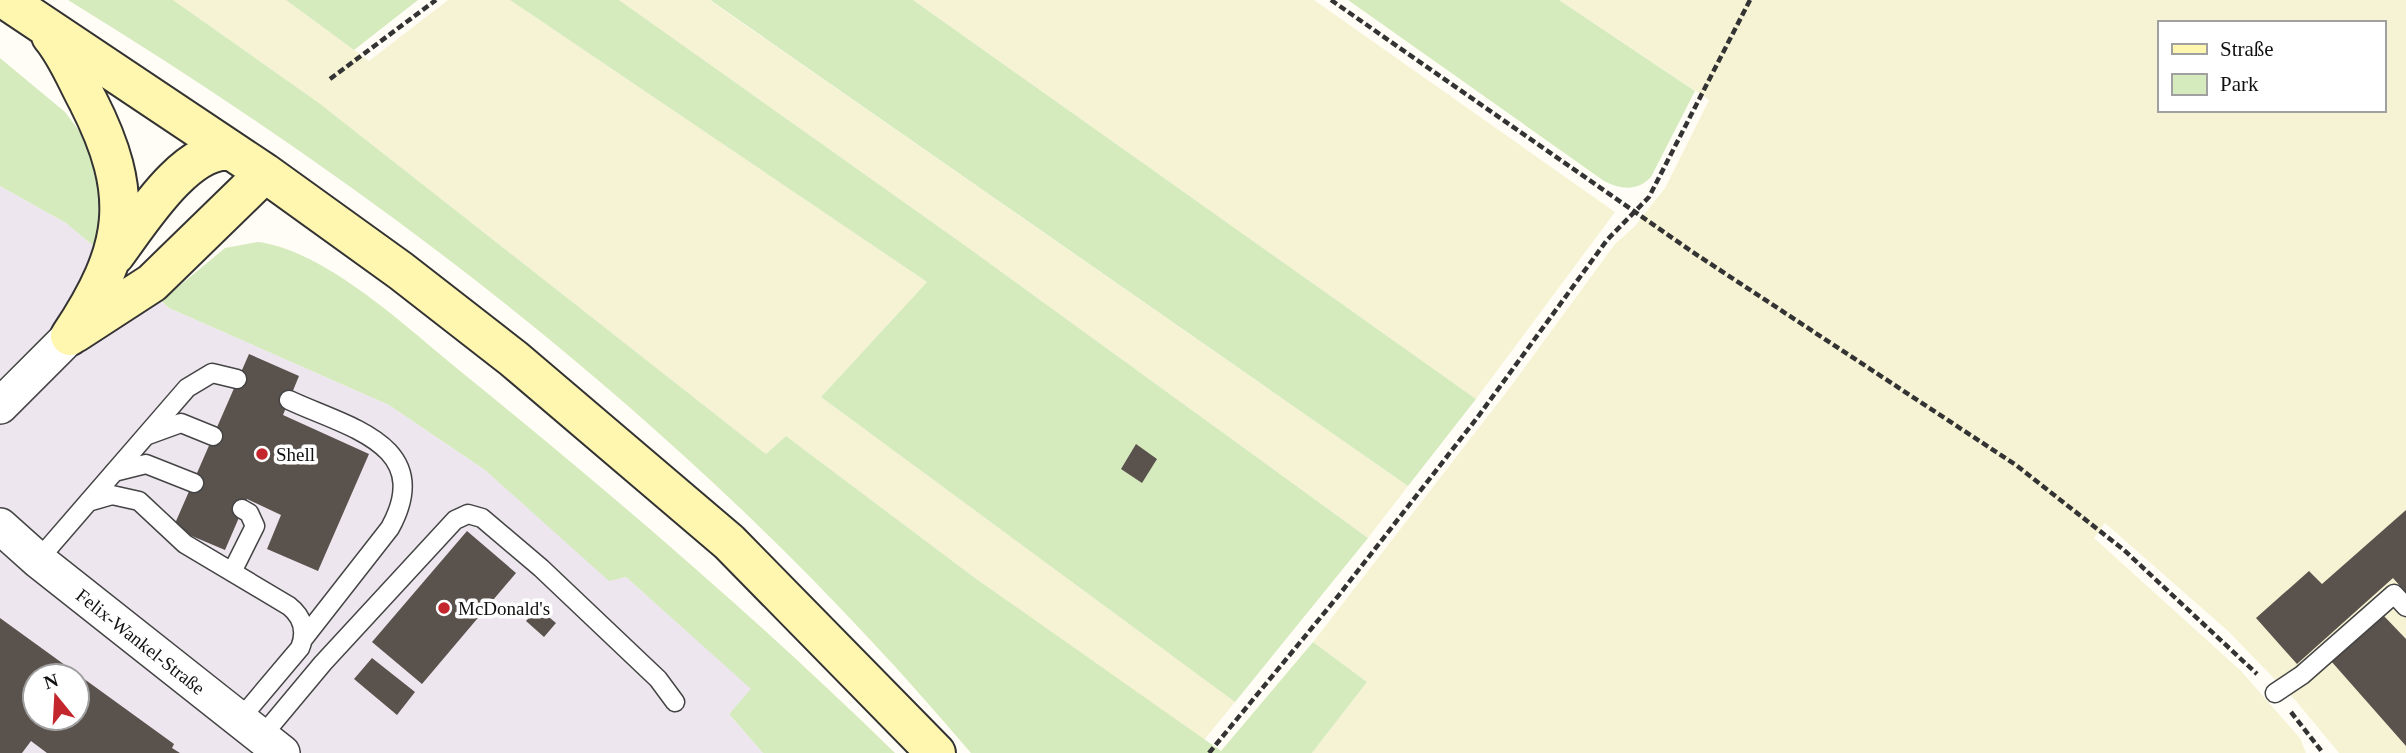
<svg xmlns="http://www.w3.org/2000/svg" width="2406" height="753" viewBox="0 0 2406 753" font-family="'Times New Roman',serif">
<style>
.industrial{fill:#eee6ef;fill-rule:evenodd}
.farmland{fill:#f6f3d4;fill-rule:evenodd}
.green{fill:#d5ebbd}
.building{fill:#5a524d;fill-rule:evenodd}
.lines{fill:none;stroke-linecap:round;stroke-linejoin:round}
.lane-casing{stroke:#444;stroke-width:21}
.street-casing{stroke:#444;stroke-width:38}
.secondary-casing{stroke:#333;stroke-width:42}
.path{stroke:#333;stroke-width:4.5;stroke-dasharray:7 3.5;stroke-linecap:butt}
.lane{stroke:#fff;stroke-width:18}
.street{stroke:#fff;stroke-width:35}
.secondary{stroke:#fff6b0;stroke-width:38}
.poi-dot{fill:#c4262e;stroke:#fff;stroke-width:2.5}
.labels{text-anchor:middle;stroke-width:7;stroke-linejoin:round;paint-order:stroke}
.poi-label{font-size:19px;fill:#111;stroke:#fff;text-anchor:start}
.street-label{font-size:19px;fill:#111;stroke:#fff}
</style>
<rect width="100%" height="100%" fill="#fffdf5"/>
<path class="industrial" d="M 0,186 L 66,223 L 169,308 L 389,405 L 485,470 L 609,580 L 626,577 L 752,689 L 729,714 L 763,753 L 0,753 ZM 35,676 L 77,676 L 77,718 L 35,718 Z"/>
<path class="farmland" d="M 173,0 L 286,0 L 369,61 L 448,0 L 510,0 L 927,282 L 821,397 L 1235,702 L 1204,740 L 975,578 L 786,436 L 766,454 L 319,103 Z
M 619,0 L 709,0 L 1408,486 L 1368,538 L 963,244 Z
M 913,0 L 1314,0 L 1615,212 L 1476,399 Z
M 1559,0 L 2406,0 L 2406,753 L 2339,753 L 2296,701 L 2228,631 L 2105,523 L 2094,538 L 2240,670 L 2300,738 L 2306,753 L 1312,753 L 1367,682 L 1313,642 L 1508,390 L 1615,244 L 1635,226 L 1665,188 L 1709,100 ZM 2159,23 L 2383,23 L 2383,110 L 2159,110 Z"/>
<path class="green" d="M 68,0 L 173,0 L 319,103 L 766,454 L 786,436 L 975,578 L 1221,751 L 1313,642 L 1367,682 L 1312,753 L 971,753 C 711,446 410,210 68,0 Z
M 286,0 L 418,0 L 354,50 Z
M 510,0 L 619,0 L 963,244 L 1368,538 L 1235,702 L 821,397 L 927,282 Z
M 710,0 L 913,0 L 1476,399 L 1408,486 Z
M 1348,0 L 1559,0 L 1695,91 L 1651,177 C 1638,191 1621,190 1604,181 Z
M 0,58 L 65,112 L 90,145 L 104,208 L 96,248 L 66,223 L 0,186 Z
M 258,242 C 328,251 410,331 465,375 C 613,495 759,620 895,753 L 763,753 L 729,714 L 751,689 L 626,577 L 609,581 L 485,470 L 389,405 L 169,308 L 161,301 L 225,248 Z"/>
<path class="building" d="M 249,354 L 299,376 L 283,415 L 369,454 L 318,571 L 267,549 L 281,515 L 247,499 L 225,550 L 173,528 Z
M 1136,444 L 1157,459 L 1142,483 L 1121,469 Z
M 2406,510 L 2406,593 L 2393,578 L 2297,664 L 2256,618 L 2309,571 L 2322,584 Z
M 467,531 L 516,573 L 422,684 L 372,642 Z
M 538,608 L 556,623 L 544,637 L 526,621 Z
M 2383,615 L 2406,639 L 2406,746 L 2331,661 Z
M 0,618 L 174,744 L 172,748 L 180,753 L 47,753 L 31,741 L 22,753 L 0,753 ZM 35,676 L 77,676 L 77,718 L 35,718 Z
M 372,658 L 415,692 L 397,715 L 354,679 Z"/>
<g class="lines">
<defs>
<path id="lane" d="M 289,400 C 346,427 436,444 390,528 L 304,638
M 148,435 L 181,423 L 213,436
M 114,472 L 146,464 L 194,483
M 88,502 L 112,495 L 139,501 L 185,544 L 289,606 C 303,617 307,631 300,648 L 241,718
M 38,560 L 187,388 L 212,373 L 237,379
M 232,572 L 255,526 L 249,513 L 242,509
M 2275,693 L 2302,675 L 2394,594 L 2406,607
M 262,736 L 323,663 L 455,520 L 468,514 L 482,518 L 541,568 L 658,679 L 675,702"/>
<g id="street">
<path d="M 0,406 L 70,336"/>
<path id="s1" d="M 0,526 L 38,560 L 282,753"/>
</g>
<path id="secondary" d="M 6,0 L 265,173 L 401,271 L 514,359 L 729,542 L 936,753
M 51,36 C 67,55 76,79 88,101 C 136,195 128,249 70,336
M 115,255 C 139,223 186,146 231,151
M 75,333 L 152,283 L 265,173"/>
</defs>
<use href="#lane" class="lane-casing"/>
<use href="#street" class="street-casing"/>
<use href="#secondary" class="secondary-casing"/>
<path class="path" d="M 1331,0 L 1691,251 L 2016,465 L 2124,550 L 2257,674
M 330,79 L 436,0
M 2291,712 L 2323,753
M 1209,753 L 1339,595 L 1477,418 L 1607,240 L 1649,197 L 1750,0"/>
<use href="#lane" class="lane"/>
<use href="#street" class="street"/>
<use href="#secondary" class="secondary"/>
</g>
<g class="poi-dot">
<circle cx="262" cy="454" r="7"/>
<circle cx="444" cy="608" r="7"/>
</g>
<g class="labels">
<g class="poi-label">
<text x="276" y="461">Shell</text>
<text x="458" y="615">McDonald's</text>
</g>
<g class="street-label">
<text dy="7" stroke="none"><textPath href="#s1" startOffset="182">Felix-Wankel-Straße</textPath></text>
</g>
</g>
<rect x="2158" y="21" width="228" height="91" fill="#ffffff" stroke="#a0a0a0" stroke-width="2"/>
<rect x="2172" y="44" width="35" height="10" fill="#fff6b0" stroke="#a0a0a0" stroke-width="2"/>
<text x="2220" y="56" font-size="21" fill="#111111">Straße</text>
<rect x="2172" y="74" width="35" height="21" fill="#d5ebbd" stroke="#a0a0a0" stroke-width="2"/>
<text x="2220" y="91" font-size="21" fill="#111111">Park</text>
<g transform="translate(56 697) rotate(342)"><circle r="33" fill="#ffffff" stroke="#a0a0a0" stroke-width="2"/>
<path d="M0-5L12 26L0 18L-12 26Z" fill="#c4262e"/>
<text y="-10" font-size="19" font-weight="bold" text-anchor="middle" fill="#111111">N</text>
</g>
</svg>
